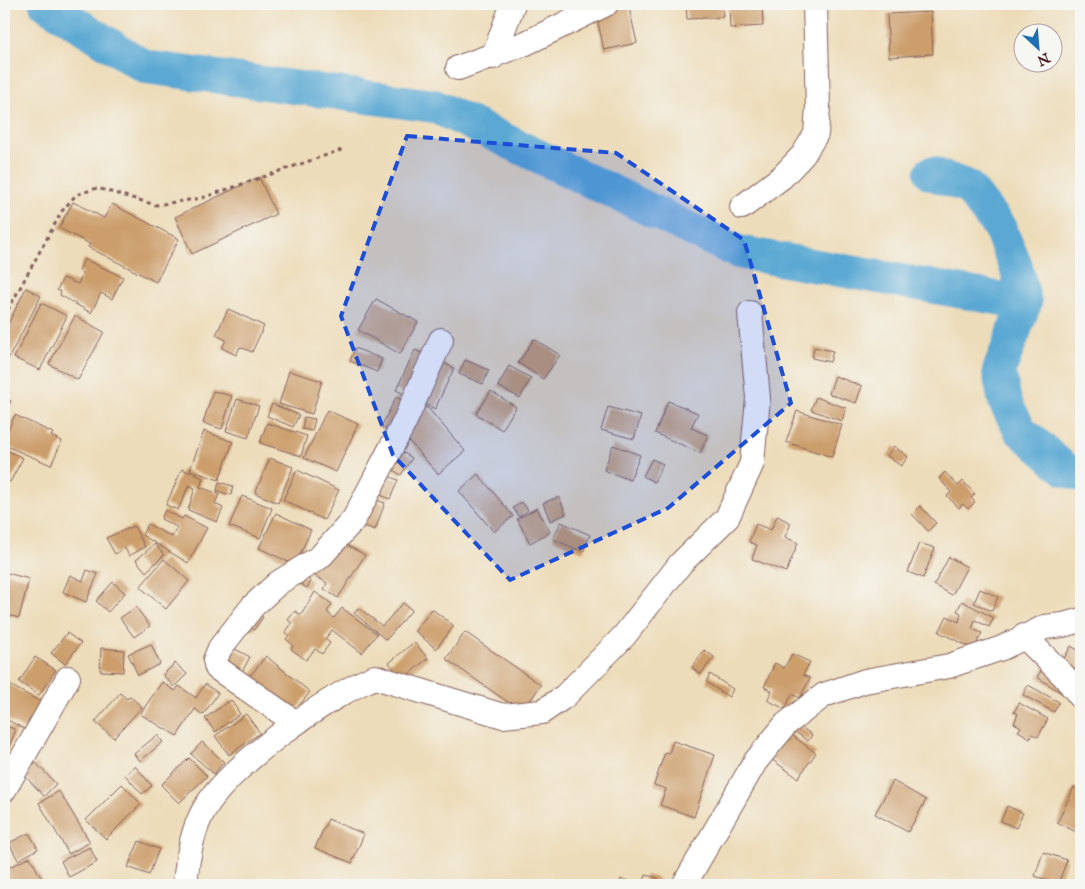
<svg xmlns="http://www.w3.org/2000/svg" width="1085" height="889" viewBox="0 0 1085 889" font-family="'IM FELL English',serif">
<style>
.lines{fill:none;stroke-linecap:round;stroke-linejoin:round}
.river{stroke:#5aa8d3;stroke-width:34}
.building{fill:#cc9e6c}
.minor-casing{stroke:#83615d;stroke-width:26}
.path{stroke:#83615d;stroke-width:3;stroke-dasharray:4 4;stroke-linecap:butt}
.minor{stroke:#fff;stroke-width:24}
.marked{fill:#1d4ed8;fill-opacity:0.2;stroke:#1d4ed8;stroke-width:4;stroke-dasharray:10 6;stroke-linejoin:round}
</style>
<rect width="100%" height="100%" fill="#f6f6f2"/>
<filter id="ink" filterUnits="userSpaceOnUse"><feTurbulence type="fractalNoise" baseFrequency=".02" numOctaves="2"/><feDisplacementMap in="SourceGraphic" scale="10" xChannelSelector="R" yChannelSelector="G"/><feConvolveMatrix kernelMatrix="1 2 1 2 8 2 1 2 1" color-interpolation-filters="sRGB"/></filter>
<filter id="wash" filterUnits="userSpaceOnUse"><feTurbulence type="fractalNoise" baseFrequency=".0096" numOctaves="4" result="noise"/><feDisplacementMap in="SourceGraphic" scale="20" xChannelSelector="R" yChannelSelector="G"/><feGaussianBlur stdDeviation="1.12" result="paint"/><feColorMatrix in="noise" values="0 0 0 0 0 0 0 0 0 0 0 0 0 0 0 0 0 1.4 0 .05"/><feComposite in="paint" operator="in"/></filter>
<g filter="url(#wash)">
<rect width="100%" height="100%" fill="#eddcb9"/>
<g class="lines">
<path class="river" d="M 46,4 L 145,67 L 434,106 L 738,252 L 1025,303
M 931,173 L 968,187 L 999,227 L 1016,267 L 1025,303 L 999,371 L 1005,402 L 1020,430 L 1065,469 L 1081,475"/>
</g>
<g id="blocks">
<path class="building" d="M 686,4 L 722,4 L 723,17 L 687,19 Z
M 729,4 L 762,4 L 763,26 L 730,28 Z
M 888,4 L 903,4 L 902,8 L 888,7 Z
M 629,7 L 637,43 L 604,50 L 596,14 Z
M 931,12 L 933,54 L 889,57 L 887,14 Z
M 259,177 L 276,214 L 192,254 L 175,217 Z
M 73,202 L 104,218 L 112,204 L 179,239 L 156,282 L 88,247 L 90,244 L 59,228 Z
M 84,259 L 123,277 L 112,299 L 101,293 L 91,313 L 60,295 L 61,292 L 57,290 L 63,278 L 78,284 L 83,273 L 79,271 Z
M 26,288 L 41,296 L 6,363 L 4,363 L 4,332 Z
M 376,299 L 418,322 L 400,354 L 358,330 Z
M 41,303 L 67,316 L 40,370 L 14,358 Z
M 228,309 L 264,326 L 252,352 L 240,347 L 236,355 L 222,348 L 226,340 L 216,335 Z
M 75,316 L 104,332 L 78,380 L 49,364 Z
M 534,339 L 560,355 L 543,379 L 518,363 Z
M 814,347 L 833,351 L 830,362 L 812,358 Z
M 355,348 L 382,359 L 377,372 L 350,361 Z
M 415,350 L 454,368 L 435,409 L 396,390 Z
M 465,360 L 489,370 L 483,384 L 459,374 Z
M 509,366 L 531,378 L 520,398 L 498,386 Z
M 289,371 L 322,381 L 312,414 L 279,404 Z
M 835,376 L 862,386 L 856,403 L 829,394 Z
M 213,391 L 232,396 L 222,429 L 203,423 Z
M 491,391 L 516,407 L 502,430 L 476,414 Z
M 4,397 L 11,401 L 4,414 Z
M 396,397 L 423,410 L 427,407 L 465,451 L 438,474 L 409,441 L 381,427 Z
M 816,397 L 846,408 L 842,421 L 811,410 Z
M 237,399 L 259,406 L 248,438 L 226,431 Z
M 668,401 L 698,413 L 691,428 L 708,435 L 700,453 L 655,433 Z
M 272,404 L 299,415 L 293,427 L 267,416 Z
M 608,407 L 641,416 L 634,439 L 601,430 Z
M 327,410 L 358,424 L 336,472 L 304,458 Z
M 797,411 L 842,425 L 832,457 L 786,442 Z
M 15,415 L 53,433 L 51,436 L 62,441 L 51,465 L 4,445 L 4,439 Z
M 304,417 L 315,419 L 312,431 L 302,429 Z
M 267,423 L 307,436 L 301,456 L 260,443 Z
M 204,431 L 233,442 L 219,480 L 190,470 Z
M 382,439 L 412,458 L 401,475 L 372,457 Z
M 613,445 L 640,455 L 630,480 L 604,470 Z
M 894,446 L 908,457 L 901,466 L 887,456 Z
M 4,449 L 23,458 L 10,482 L 4,479 Z
M 270,458 L 293,467 L 278,503 L 255,493 Z
M 652,459 L 663,464 L 654,482 L 643,476 Z
M 182,469 L 203,478 L 200,487 L 219,494 L 215,504 L 223,508 L 217,522 L 188,510 L 195,488 L 189,485 L 178,510 L 166,505 Z
M 372,469 L 398,480 L 390,499 L 364,488 Z
M 297,470 L 339,490 L 324,520 L 283,500 Z
M 945,472 L 958,486 L 963,481 L 975,494 L 971,498 L 975,502 L 968,509 L 963,504 L 959,508 L 947,496 L 951,492 L 939,478 Z
M 478,474 L 513,516 L 494,532 L 459,491 Z
M 219,482 L 233,486 L 231,495 L 217,491 Z
M 356,493 L 385,503 L 375,530 L 346,519 Z
M 242,496 L 272,508 L 260,538 L 229,526 Z
M 559,497 L 566,514 L 550,521 L 543,503 Z
M 522,502 L 528,510 L 519,517 L 513,508 Z
M 920,506 L 936,523 L 928,531 L 912,514 Z
M 537,508 L 550,532 L 530,543 L 517,519 Z
M 165,510 L 182,519 L 184,516 L 207,528 L 188,563 L 142,535 L 148,524 L 172,537 L 177,527 L 161,519 Z
M 276,513 L 311,530 L 295,565 L 259,548 Z
M 777,516 L 791,523 L 785,537 L 798,543 L 786,572 L 752,559 L 757,545 L 749,542 L 756,524 L 771,530 Z
M 561,522 L 590,535 L 583,552 L 553,539 Z
M 134,526 L 145,547 L 129,556 L 125,548 L 115,554 L 106,538 Z
M 339,541 L 365,555 L 338,598 L 324,589 L 327,583 L 307,571 Z
M 919,543 L 935,548 L 923,578 L 908,572 Z
M 155,544 L 164,555 L 146,572 L 136,560 Z
M 949,557 L 967,567 L 952,595 L 934,585 Z
M 164,559 L 189,581 L 166,609 L 140,587 Z
M 87,570 L 98,574 L 86,602 L 63,592 L 70,575 L 83,581 Z
M 4,572 L 29,579 L 19,618 L 4,614 Z
M 299,573 L 311,581 L 307,588 L 294,580 Z
M 113,582 L 125,593 L 108,612 L 96,601 Z
M 980,589 L 998,597 L 992,611 L 974,603 Z
M 315,592 L 332,604 L 327,612 L 334,618 L 342,608 L 377,634 L 362,653 L 332,630 L 325,639 L 330,643 L 322,654 L 315,649 L 306,660 L 291,649 L 293,645 L 286,639 L 289,635 L 285,633 L 292,623 L 288,620 L 295,611 L 301,615 Z
M 962,601 L 994,618 L 989,627 L 975,620 L 972,629 L 982,633 L 974,649 L 939,632 L 947,616 L 959,622 L 961,613 L 957,611 Z
M 403,603 L 412,610 L 386,640 L 354,613 L 359,608 L 382,626 Z
M 136,607 L 150,626 L 134,637 L 120,618 Z
M 249,608 L 263,617 L 254,630 L 241,621 Z
M 432,609 L 454,626 L 436,649 L 415,631 Z
M 465,632 L 541,685 L 522,712 L 446,659 Z
M 67,633 L 81,643 L 65,664 L 51,653 Z
M 414,642 L 428,658 L 403,679 L 389,663 Z
M 151,644 L 160,664 L 138,675 L 128,654 Z
M 226,644 L 250,657 L 237,681 L 212,666 Z
M 1071,646 L 1081,652 L 1081,663 L 1064,695 L 1037,677 L 1050,657 L 1061,664 Z
M 101,648 L 124,650 L 123,672 L 100,671 Z
M 704,650 L 714,657 L 701,674 L 692,668 Z
M 792,654 L 810,662 L 803,675 L 810,678 L 800,698 L 792,694 L 785,709 L 767,700 L 772,691 L 764,687 L 775,663 L 784,668 Z
M 266,656 L 310,692 L 287,721 L 243,685 Z
M 35,657 L 56,670 L 39,695 L 19,682 Z
M 175,663 L 187,674 L 174,687 L 163,675 Z
M 710,674 L 733,689 L 729,697 L 706,682 Z
M 4,682 L 41,702 L 26,730 L 4,718 Z
M 162,682 L 175,691 L 179,686 L 196,698 L 205,684 L 218,693 L 203,715 L 195,709 L 177,736 L 140,714 Z
M 1028,685 L 1059,702 L 1054,712 L 1023,695 Z
M 120,693 L 127,699 L 130,696 L 142,707 L 114,738 L 95,722 Z
M 231,700 L 240,714 L 215,732 L 205,718 Z
M 1019,703 L 1048,719 L 1038,737 L 1032,734 L 1030,738 L 1018,731 L 1021,727 L 1014,723 L 1018,714 L 1014,712 Z
M 246,714 L 260,733 L 229,755 L 215,736 Z
M 789,718 L 812,735 L 808,741 L 784,724 Z
M 4,725 L 16,730 L 4,759 Z
M 789,733 L 816,753 L 798,778 L 771,759 Z
M 157,735 L 163,742 L 140,761 L 134,754 Z
M 673,741 L 715,755 L 694,817 L 660,805 L 666,789 L 654,785 L 665,752 L 669,753 Z
M 202,742 L 224,762 L 214,774 L 191,754 Z
M 189,758 L 207,776 L 179,803 L 161,785 Z
M 36,763 L 56,784 L 44,796 L 24,775 Z
M 135,766 L 152,786 L 142,794 L 125,775 Z
M 893,781 L 926,800 L 908,832 L 875,814 Z
M 122,784 L 141,804 L 106,839 L 86,820 Z
M 1074,787 L 1081,791 L 1081,828 L 1079,833 L 1057,823 Z
M 59,791 L 90,842 L 69,854 L 39,803 Z
M 1007,806 L 1023,813 L 1016,828 L 1001,821 Z
M 328,819 L 364,834 L 352,863 L 315,848 Z
M 29,833 L 38,849 L 18,860 L 9,843 Z
M 139,841 L 159,849 L 149,875 L 128,867 Z
M 90,847 L 97,862 L 69,877 L 61,861 Z
M 1043,852 L 1067,860 L 1058,884 L 1035,876 Z
M 30,857 L 45,885 L 4,885 L 4,870 Z
M 646,875 L 658,878 L 657,885 L 644,882 Z
M 621,879 L 640,885 L 619,885 Z"/>
</g>
</g>
<g filter="url(#ink)">
<use href="#blocks" fill-opacity="0" stroke="#83615d" stroke-width="1"/>
<g class="lines">
<defs>
<path id="minor" d="M 493,57 L 513,4
M 458,68 L 526,43 L 606,4
M 742,207 L 782,177 L 803,155 L 816,134 L 818,107 L 815,4
M 1024,636 L 1064,676 L 1081,697
M 296,723 L 217,668 L 215,660 L 220,648 L 253,606 L 278,583 L 320,557 L 354,519 L 404,423 L 441,340
M 4,790 L 68,678
M 185,885 C 187,861 192,830 205,808 C 232,764 327,696 375,677 L 503,716 L 542,712 L 565,696 L 624,636 L 681,563 L 727,518 L 752,463 L 758,398 L 750,313
M 684,885 L 755,762 L 786,724 L 824,695 L 865,681 L 949,666 L 1002,648 L 1045,627 L 1063,625 L 1081,620"/>
</defs>
<use href="#minor" class="minor-casing"/>
<path class="path" d="M 4,317 L 62,211 L 76,195 L 97,188 L 156,205 L 202,198 L 344,149"/>
<use href="#minor" class="minor"/>
</g>
</g>
<path class="marked" d="M 407,136 L 616,153 L 744,240 L 791,403 L 668,508 L 510,580 L 393,455 L 341,316 Z"/>
<rect width="1085" height="889" fill="none" stroke="#f6f6f2" stroke-width="20"/>
<g transform="translate(1038 48) rotate(154)"><circle r="24" fill="#f6f6f2" stroke="#b1a0a2"/>
<path d="M0-4L9 19L0 12L-9 19Z" fill="#1f6fb2"/>
<text y="-8" font-size="14" font-weight="bold" text-anchor="middle" fill="#4a1f2b">N</text>
</g>
</svg>
